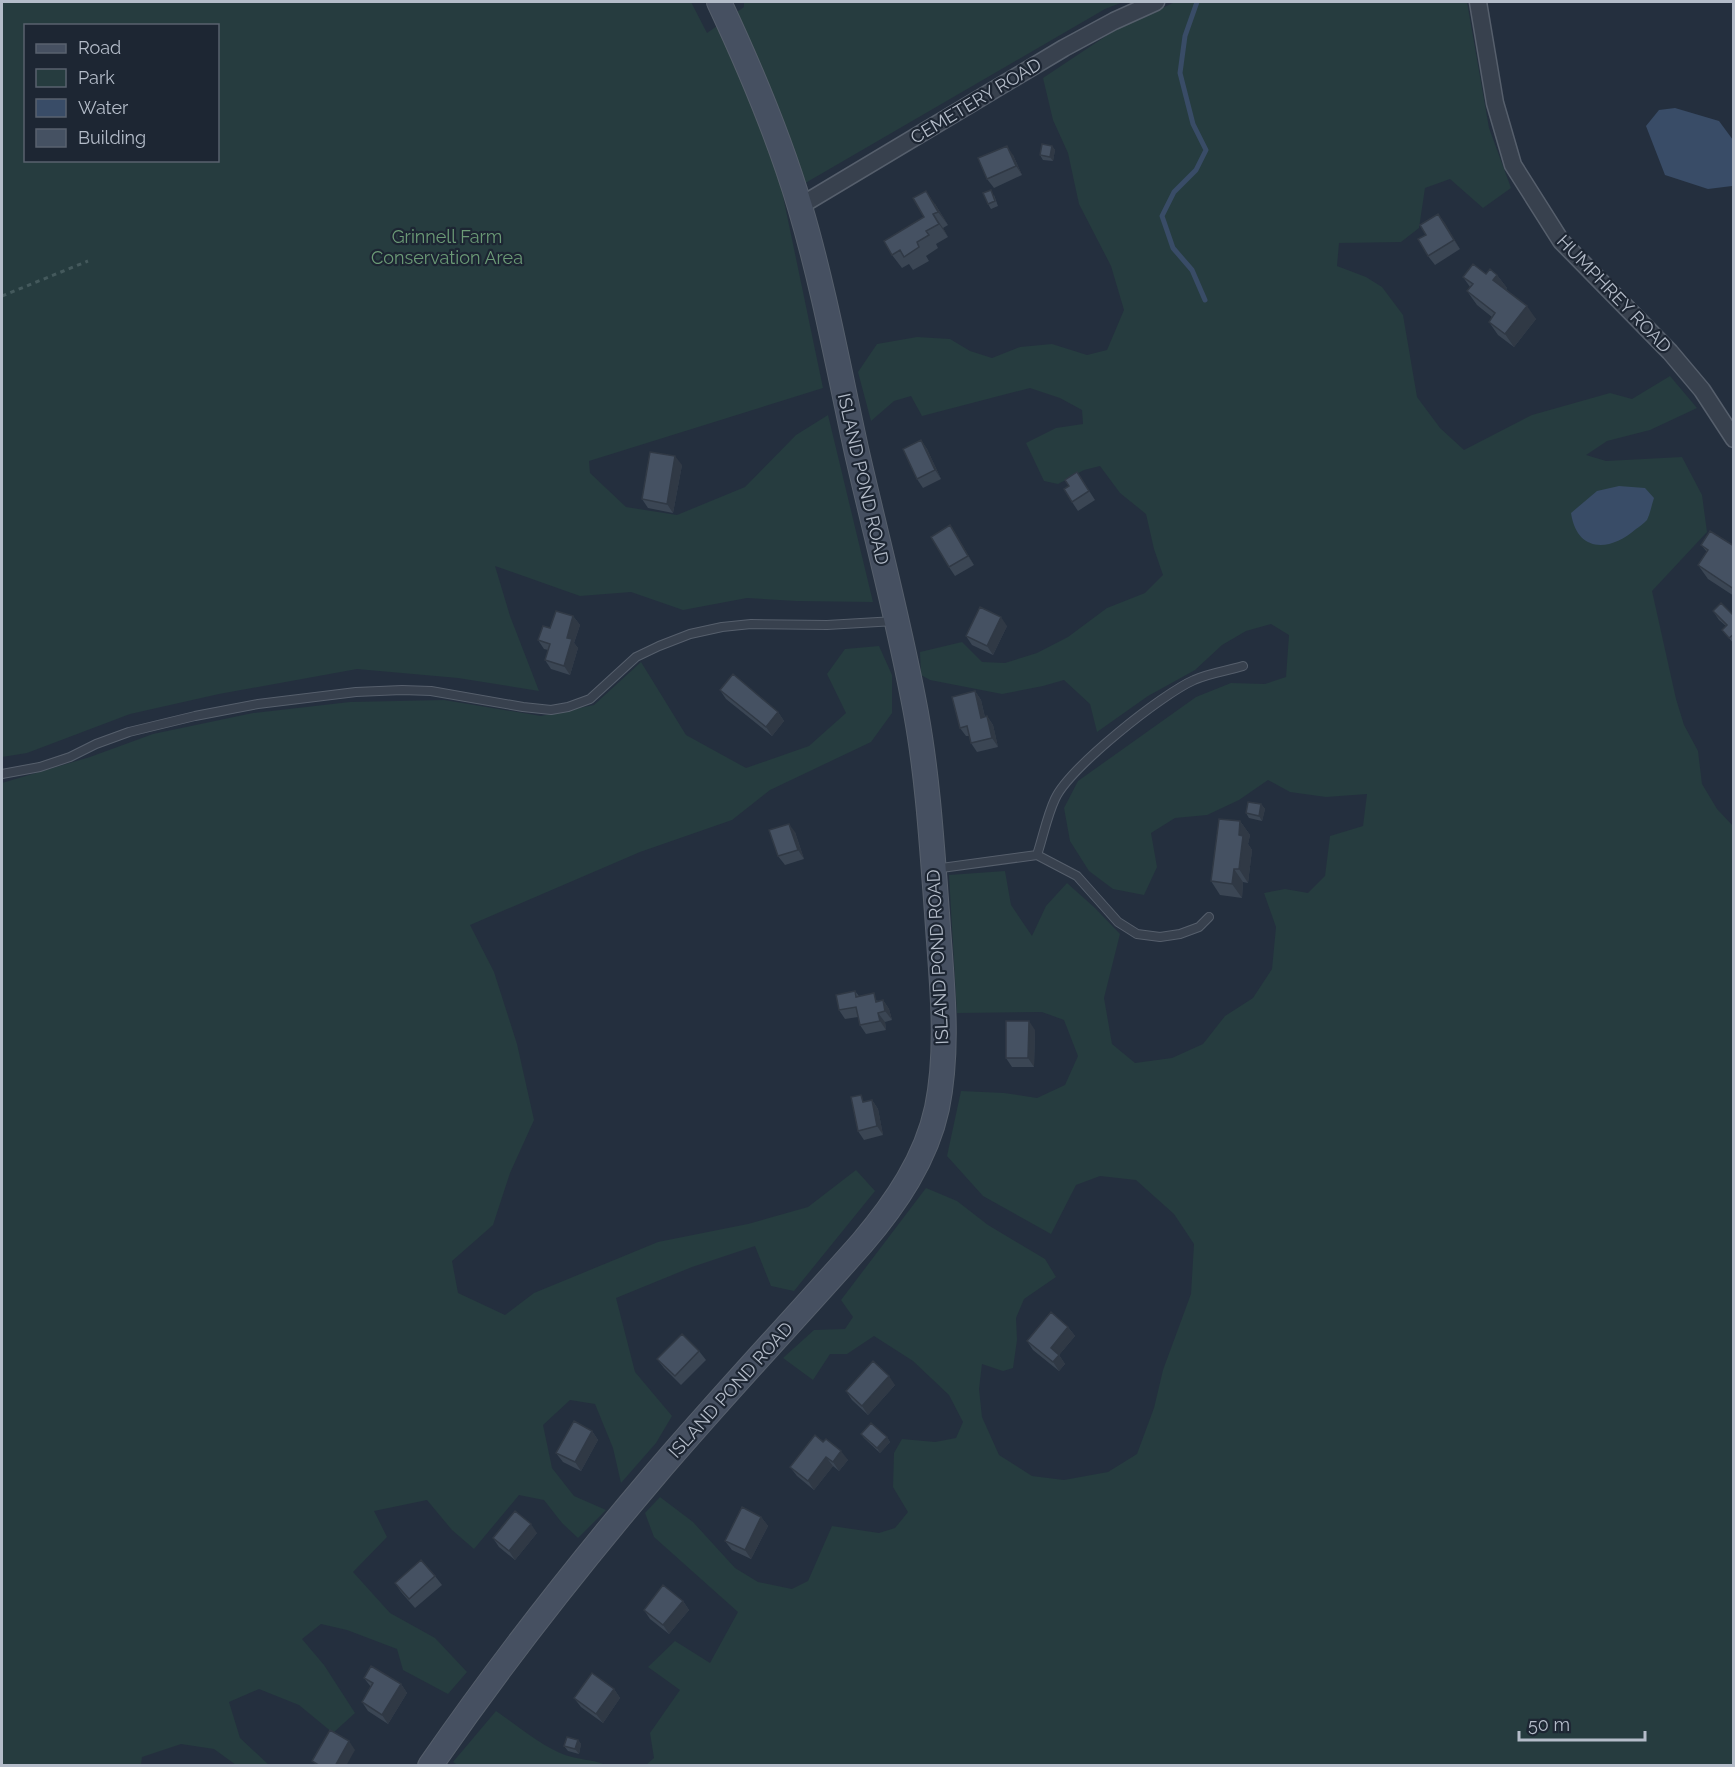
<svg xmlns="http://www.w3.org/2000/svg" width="1735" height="1767" viewBox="0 0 1735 1767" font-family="Raleway,sans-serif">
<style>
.green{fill:#263c3f;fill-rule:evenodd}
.water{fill:#394c67}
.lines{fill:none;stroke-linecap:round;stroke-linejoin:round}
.stream{stroke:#394c67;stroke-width:5}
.lane-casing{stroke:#565f6c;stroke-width:10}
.street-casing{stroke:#565f6c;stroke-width:19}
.secondary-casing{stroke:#565f6c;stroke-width:26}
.path{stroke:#44595c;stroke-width:3;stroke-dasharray:4.5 4.5;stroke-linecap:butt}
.lane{stroke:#38414e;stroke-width:8}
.street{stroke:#38414e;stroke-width:16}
.secondary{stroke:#465061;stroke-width:24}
.wall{fill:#3b4654}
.shaded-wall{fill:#303945}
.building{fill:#455162;stroke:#303945;stroke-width:1.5}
.labels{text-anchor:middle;stroke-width:4.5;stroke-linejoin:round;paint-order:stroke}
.street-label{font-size:18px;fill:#b4bcc9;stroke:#1d2633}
.park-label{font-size:18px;fill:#6b9a76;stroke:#1d2633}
</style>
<rect width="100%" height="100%" fill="#242f3e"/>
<path class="green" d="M 2,2 L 691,2 L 707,33 L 744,7 L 744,2 L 1123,2 L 1105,9 L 783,196 L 823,388 L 589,461 L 590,473 L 626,507 L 677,515 L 745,487 L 796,435 L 828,415 L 873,602 L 796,601 L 747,598 L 683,610 L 631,592 L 580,596 L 495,566 L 510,616 L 539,691 L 458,678 L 357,669 L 219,694 L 130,714 L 27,753 L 2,757 ZM 26,26 L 218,26 L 218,160 L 26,160 Z
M 1175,2 L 1467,2 L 1489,128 L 1511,188 L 1483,208 L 1450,179 L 1425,188 L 1419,228 L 1401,242 L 1339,243 L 1337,266 L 1366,277 L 1382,287 L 1403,315 L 1417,397 L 1440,428 L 1464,450 L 1532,415 L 1610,393 L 1632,399 L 1670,376 L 1697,408 L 1650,430 L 1607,441 L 1586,455 L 1606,461 L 1682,457 L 1702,495 L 1707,532 L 1652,591 L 1676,699 L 1684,725 L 1698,751 L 1702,784 L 1717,809 L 1733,826 C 1733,847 1730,867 1734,888 L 1733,1765 L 646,1765 L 654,1758 L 650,1733 L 680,1690 L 648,1667 L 675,1641 L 710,1663 L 738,1612 L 654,1537 L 645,1513 L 660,1497 L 693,1522 L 735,1568 L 758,1582 L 792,1589 L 808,1581 L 832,1526 L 879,1533 L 895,1528 L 908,1512 L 893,1487 L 894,1453 L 902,1439 L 935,1442 L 956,1438 L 963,1422 L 949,1395 L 913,1361 L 874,1336 L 847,1354 L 830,1354 L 813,1380 L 783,1358 L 814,1330 L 845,1329 L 853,1317 L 841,1300 L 926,1188 L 957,1201 L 988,1225 L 1045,1259 L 1056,1277 L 1024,1299 L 1016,1318 L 1017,1340 L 1013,1368 L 1003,1371 L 982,1364 L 979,1389 L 982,1417 L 999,1455 L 1032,1476 L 1064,1480 L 1108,1472 L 1137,1454 L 1154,1408 L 1163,1370 L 1191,1294 L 1194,1244 L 1174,1214 L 1136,1180 L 1100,1176 L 1076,1185 L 1051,1234 L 983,1196 L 947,1156 L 961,1091 L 1004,1093 L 1037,1098 L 1065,1085 L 1078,1056 L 1064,1020 L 1042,1012 L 957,1013 L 949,875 L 1005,871 L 1011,905 L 1032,936 L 1046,906 L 1067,883 L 1095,908 L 1120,934 L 1104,998 L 1112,1044 L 1135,1063 L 1172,1058 L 1203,1044 L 1225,1016 L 1253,998 L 1272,969 L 1276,927 L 1264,893 L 1285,889 L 1308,893 L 1325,876 L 1330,836 L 1363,826 L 1367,794 L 1326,797 L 1290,792 L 1268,780 L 1239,800 L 1207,815 L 1175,818 L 1151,833 L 1157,867 L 1144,895 L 1113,889 L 1089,871 L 1070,841 L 1064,808 L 1078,781 L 1196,697 L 1231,683 L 1265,684 L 1286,677 L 1289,635 L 1271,624 L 1246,631 L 1222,645 L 1195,670 L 1148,696 L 1097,732 L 1090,704 L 1064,680 L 1043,686 L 1002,694 L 930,680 L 921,675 L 920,652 L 962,642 L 982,662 L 1005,663 L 1037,653 L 1068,637 L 1107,608 L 1145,593 L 1163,575 L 1154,549 L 1146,514 L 1120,493 L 1100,466 L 1084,470 L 1058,484 L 1044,481 L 1026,443 L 1056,428 L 1083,424 L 1082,410 L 1060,398 L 1030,388 L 922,416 L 911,396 L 894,401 L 871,421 L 858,372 L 877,344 L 917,337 L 950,339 L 970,351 L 992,358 L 1020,347 L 1052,344 L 1087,355 L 1107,350 L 1124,310 L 1111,266 L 1079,204 L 1068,153 L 1053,120 L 1043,78 L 1112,32 Z
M 879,646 L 892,675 L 892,713 L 871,742 L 770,790 L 732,820 L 640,852 L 470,925 L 494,972 L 517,1044 L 534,1120 L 510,1173 L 493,1225 L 452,1261 L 458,1293 L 505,1315 L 534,1293 L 658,1242 L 748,1224 L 808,1207 L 856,1170 L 875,1191 L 794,1291 L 771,1286 L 755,1246 L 692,1267 L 616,1298 L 635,1372 L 672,1416 L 656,1443 L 621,1483 L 613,1448 L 595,1404 L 570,1400 L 543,1425 L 552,1468 L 574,1496 L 606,1510 L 578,1538 L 562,1523 L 544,1500 L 519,1495 L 474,1549 L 452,1530 L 427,1500 L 374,1511 L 387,1537 L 353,1572 L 390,1613 L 435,1638 L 467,1672 L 448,1694 L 403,1670 L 397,1649 L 347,1630 L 321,1624 L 302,1639 L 324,1665 L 355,1713 L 333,1733 L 299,1705 L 259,1689 L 229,1702 L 240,1738 L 269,1765 L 236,1765 L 214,1749 L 181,1744 L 142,1757 L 141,1765 L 2,1766 L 2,783 L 90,757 L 153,734 L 253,713 L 350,702 L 444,700 L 541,716 L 594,705 L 641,662 L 686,735 L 746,768 L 809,746 L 846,713 L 827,674 L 845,649 Z
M 496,1711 C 515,1724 544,1748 565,1755 C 579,1760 591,1759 606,1765 L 459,1766 L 453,1762 Z"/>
<path class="water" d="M 1675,108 L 1719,121 L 1733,140 L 1732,186 L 1708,189 L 1665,175 L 1646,126 L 1659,110 Z
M 1619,486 L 1645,488 L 1654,498 C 1652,504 1650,514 1647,520 C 1644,523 1639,527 1636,529 C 1610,552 1577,553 1571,513 L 1597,491 Z"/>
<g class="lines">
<path class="stream" d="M 1197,2 L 1185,36 L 1180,73 L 1193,124 L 1206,150 L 1196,170 L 1174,192 L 1162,216 L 1173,248 L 1192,270 L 1205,300"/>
<defs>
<path id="lane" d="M 2,774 L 40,767 L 70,757 L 96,744 L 129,732 L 195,716 L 258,704 L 356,692 L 402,690 L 431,691 L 523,707 L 551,710 L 568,707 L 590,699 L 636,657 L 659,646 L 690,634 L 722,627 L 751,624 L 827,625 L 895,621
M 1037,855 C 1043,837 1047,816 1055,799 C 1069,768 1162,694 1194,680 C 1209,673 1227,671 1243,666
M 934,869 L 1037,855 L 1077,876 L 1118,922 L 1137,934 L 1160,937 L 1180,934 L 1199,927 L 1209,917"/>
<path id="street" d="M 1478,2 L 1495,103 L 1513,165 L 1561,241 L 1670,352 L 1702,390 L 1734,439
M 800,206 L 1064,48 L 1114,21 L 1156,2"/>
<path id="secondary" d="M 430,1766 C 499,1666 574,1570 653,1477 C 721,1397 793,1321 862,1243 C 896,1203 926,1159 937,1108 C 950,1044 941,977 937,913 C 932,847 928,779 916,713 C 900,626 877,540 857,453 C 839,371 824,288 800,207 C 779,136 750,68 719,2"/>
</defs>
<use href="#lane" class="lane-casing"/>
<use href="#street" class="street-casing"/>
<use href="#secondary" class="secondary-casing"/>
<path class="path" d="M 2,296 L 88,261"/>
<use href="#lane" class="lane"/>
<use href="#street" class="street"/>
<use href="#secondary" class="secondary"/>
</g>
<path class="wall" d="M 1052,146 L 1055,150 L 1053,161 L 1043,160 L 1040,155 Z
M 1013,155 L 1022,175 L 994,188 L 987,179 Z
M 994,195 L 998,206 L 991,209 L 988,204 Z
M 935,204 L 948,225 L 943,228 L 948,237 L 936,244 L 938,248 L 926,256 L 929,261 L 913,270 L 909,264 L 902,268 L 892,255 Z
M 1438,214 L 1460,249 L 1435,265 L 1428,256 L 1426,235 Z
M 1486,274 L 1497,275 L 1507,288 L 1506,289 L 1536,319 L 1514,347 L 1498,335 L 1489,322 L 1492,317 L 1477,305 L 1467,291 L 1470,287 L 1463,277 Z
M 921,440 L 927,449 L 941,479 L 923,488 L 917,479 Z
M 682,465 L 673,513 L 648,508 L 642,499 Z
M 1077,472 L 1095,500 L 1078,511 L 1072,502 L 1069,486 Z
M 950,525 L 974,565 L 955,576 L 949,567 Z
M 1701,545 L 1734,546 L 1734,596 L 1708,579 L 1698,565 L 1707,552 Z
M 1713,611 L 1734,614 L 1734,644 L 1722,630 L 1726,626 L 1719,620 Z
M 573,616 L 580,625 L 574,643 L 578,648 L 570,675 L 551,669 L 545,660 L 548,650 L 544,649 L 538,640 L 550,628 Z
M 1007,626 L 993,655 L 972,645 L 966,636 Z
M 720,690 L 778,712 L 784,721 L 772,736 L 726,699 Z
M 975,691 L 981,700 L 985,717 L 987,716 L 993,725 L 998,747 L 977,752 L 971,743 L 969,736 L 966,736 L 960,728 Z
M 1261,804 L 1265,809 L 1262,821 L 1249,818 L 1246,813 Z
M 1240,821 L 1250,835 L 1248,844 L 1252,850 L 1248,883 L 1243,882 L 1242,898 L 1220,895 L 1211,881 Z
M 795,832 L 804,859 L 785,865 L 778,856 Z
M 855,991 L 859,996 L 879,1001 L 883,1000 L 889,1009 L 892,1020 L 885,1022 L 886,1030 L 866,1034 L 860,1025 L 858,1017 L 845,1019 L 839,1010 Z
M 1035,1030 L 1034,1067 L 1012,1067 L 1006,1058 Z
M 872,1100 L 878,1109 L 883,1135 L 864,1140 L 858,1131 L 866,1101 Z
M 1068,1327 L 1075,1336 L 1059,1355 L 1065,1364 L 1059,1371 L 1033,1350 L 1027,1341 Z
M 699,1351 L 706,1360 L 681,1385 L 664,1368 L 657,1359 Z
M 895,1385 L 868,1415 L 852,1400 L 846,1391 Z
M 592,1431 L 598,1440 L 581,1471 L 563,1462 L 556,1453 Z
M 861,1434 L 887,1437 L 890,1442 L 880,1453 L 864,1438 Z
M 815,1435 L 848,1460 L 839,1471 L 833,1466 L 814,1490 L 797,1476 L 790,1467 Z
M 761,1517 L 768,1526 L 751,1559 L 732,1550 L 725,1541 Z
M 537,1533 L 515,1560 L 499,1547 L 493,1538 Z
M 435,1576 L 442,1585 L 415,1608 L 401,1592 L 395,1583 Z
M 683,1601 L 689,1610 L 669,1634 L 650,1619 L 644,1610 Z
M 364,1678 L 401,1684 L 407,1693 L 388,1724 L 368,1711 L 362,1702 L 371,1687 Z
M 614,1689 L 620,1698 L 603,1723 L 581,1707 L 574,1698 Z
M 578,1740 L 581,1744 L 579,1754 L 568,1751 L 564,1746 Z"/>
<path class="shaded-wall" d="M 1007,146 L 1013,155 L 1022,175 L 1016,166 Z
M 1052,146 L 1055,150 L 1053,161 L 1050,157 Z
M 926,191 L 935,204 L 948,225 L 938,212 Z
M 933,214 L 943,228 L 948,237 L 939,224 Z
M 1438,214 L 1445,223 L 1460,249 L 1454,240 Z
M 1497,275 L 1507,288 L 1503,293 L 1493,280 Z
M 1527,306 L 1536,319 L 1514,347 L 1505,334 Z
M 921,440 L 927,449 L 941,479 L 935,470 Z
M 675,456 L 682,465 L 673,513 L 667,504 Z
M 950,525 L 956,534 L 974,565 L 968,556 Z
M 573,616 L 580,625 L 574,643 L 578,648 L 570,675 L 564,666 L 567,638 Z
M 1001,617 L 1007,626 L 993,655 L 987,646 Z
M 975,691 L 981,700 L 987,727 L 981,718 Z
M 778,712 L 784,721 L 772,736 L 766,727 Z
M 987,716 L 993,725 L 998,747 L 992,738 Z
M 1261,804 L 1265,809 L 1262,821 L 1259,816 Z
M 1240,821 L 1250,835 L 1248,844 L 1252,850 L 1248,883 L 1239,869 L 1239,835 Z
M 789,824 L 795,832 L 804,859 L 798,850 Z
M 1234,869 L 1243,882 L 1242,898 L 1232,884 Z
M 883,1000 L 889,1009 L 892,1020 L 885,1011 Z
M 878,1013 L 885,1022 L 886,1030 L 880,1021 Z
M 1029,1021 L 1035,1030 L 1034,1067 L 1028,1058 Z
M 872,1100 L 878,1109 L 883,1135 L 877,1126 Z
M 1068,1327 L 1075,1336 L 1059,1355 L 1065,1364 L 1059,1371 L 1053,1362 L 1051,1348 Z
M 889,1376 L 895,1385 L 868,1415 L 862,1406 Z
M 592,1431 L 598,1440 L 581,1471 L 575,1462 Z
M 887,1437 L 890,1442 L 880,1453 L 877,1448 Z
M 841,1451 L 848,1460 L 839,1471 L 833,1462 Z
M 826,1457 L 833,1466 L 814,1490 L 808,1481 Z
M 761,1517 L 768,1526 L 751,1559 L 745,1550 Z
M 531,1524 L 537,1533 L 515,1560 L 509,1551 Z
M 683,1601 L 689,1610 L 669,1634 L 663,1625 Z
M 401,1684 L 407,1693 L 388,1724 L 382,1715 Z
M 614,1689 L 620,1698 L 603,1723 L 596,1714 Z
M 578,1740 L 581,1744 L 579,1754 L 575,1749 Z
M 349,1741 L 355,1750 L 346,1766 L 335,1766 Z"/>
<path class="building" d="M 1042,144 L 1052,146 L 1050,157 L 1040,155 Z
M 1007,146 L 1016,166 L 987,179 L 978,158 Z
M 991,190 L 995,201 L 988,204 L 983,193 Z
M 926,191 L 938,212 L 933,214 L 939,224 L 926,231 L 929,235 L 917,242 L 919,247 L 904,257 L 900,250 L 892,255 L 884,241 L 924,217 L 913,198 Z
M 1438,214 L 1454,240 L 1428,256 L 1418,239 L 1426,235 L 1420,225 Z
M 1473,264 L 1486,274 L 1490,269 L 1497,275 L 1493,280 L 1527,306 L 1505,334 L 1489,322 L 1495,313 L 1467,291 L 1473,284 L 1463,277 Z
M 921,440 L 935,470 L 917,479 L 903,449 Z
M 650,452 L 675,456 L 667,504 L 642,499 Z
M 1077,472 L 1089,491 L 1072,502 L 1064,489 L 1069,486 L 1065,480 Z
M 950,525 L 968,556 L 949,567 L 931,537 Z
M 1710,531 L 1734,546 L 1733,561 L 1734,562 L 1734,589 L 1698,565 L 1708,550 L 1701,545 Z
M 1721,603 L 1733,615 L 1734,614 L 1734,634 L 1729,638 L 1722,630 L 1727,625 L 1713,611 Z
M 980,607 L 1001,617 L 987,646 L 966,636 Z
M 556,611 L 573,616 L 567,638 L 572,639 L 564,666 L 545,660 L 550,644 L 538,640 L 543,626 L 550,628 Z
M 733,674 L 778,712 L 766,727 L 720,690 Z
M 975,691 L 981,718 L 987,716 L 992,738 L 971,743 L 967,726 L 960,728 L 952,697 Z
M 1248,802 L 1261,804 L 1259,816 L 1246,813 Z
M 1219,819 L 1240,821 L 1239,835 L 1243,836 L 1239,869 L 1234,869 L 1232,884 L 1211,881 Z
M 789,824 L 798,850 L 778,856 L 769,830 Z
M 855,991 L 856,997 L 874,993 L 876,1002 L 883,1000 L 885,1011 L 878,1013 L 880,1021 L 860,1025 L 856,1007 L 839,1010 L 836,995 Z
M 1006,1021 L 1029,1021 L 1028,1058 L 1006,1058 Z
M 861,1095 L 863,1102 L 872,1100 L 877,1126 L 858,1131 L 851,1097 Z
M 1051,1312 L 1068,1327 L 1051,1348 L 1059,1355 L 1053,1362 L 1027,1341 Z
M 682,1334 L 699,1351 L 675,1376 L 657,1359 Z
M 873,1361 L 889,1376 L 862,1406 L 846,1391 Z
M 574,1421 L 592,1431 L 575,1462 L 556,1453 Z
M 871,1423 L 887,1437 L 877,1448 L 861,1434 Z
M 815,1435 L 823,1442 L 826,1439 L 841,1451 L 833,1462 L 826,1457 L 808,1481 L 790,1467 Z
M 742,1507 L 761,1517 L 745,1550 L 725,1541 Z
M 515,1511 L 531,1524 L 509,1551 L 493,1538 Z
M 421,1560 L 435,1576 L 409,1599 L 395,1583 Z
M 663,1585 L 683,1601 L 663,1625 L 644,1610 Z
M 371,1666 L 401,1684 L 382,1715 L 362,1702 L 373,1683 L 364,1678 Z
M 592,1673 L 614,1689 L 596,1714 L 574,1698 Z
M 330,1730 L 349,1741 L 335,1766 L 320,1766 L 312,1761 Z
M 567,1737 L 578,1740 L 575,1749 L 564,1746 Z"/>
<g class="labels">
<g class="street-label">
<text transform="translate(976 101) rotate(-31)" y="6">CEMETERY ROAD</text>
<text transform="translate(1614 294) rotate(46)" y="6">HUMPHREY ROAD</text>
<text transform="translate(863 479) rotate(77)" y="6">ISLAND POND ROAD</text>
<text transform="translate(938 957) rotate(-93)" y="6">ISLAND POND ROAD</text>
<text transform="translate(731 1390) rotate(-48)" y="6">ISLAND POND ROAD</text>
</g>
<g class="park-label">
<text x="447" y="243">Grinnell Farm<tspan x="447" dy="21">Conservation Area</tspan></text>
</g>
</g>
<rect width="1735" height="1767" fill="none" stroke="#b4bcc9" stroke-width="6"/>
<rect x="24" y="24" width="195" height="138" fill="#1d2633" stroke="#59626f" stroke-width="1.5"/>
<rect x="36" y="44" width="30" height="9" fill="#465061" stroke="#59626f" stroke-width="1.5"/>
<text x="78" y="54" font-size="18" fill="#b4bcc9">Road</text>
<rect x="36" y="69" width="30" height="18" fill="#263c3f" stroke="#59626f" stroke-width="1.5"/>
<text x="78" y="84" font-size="18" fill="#b4bcc9">Park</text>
<rect x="36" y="99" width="30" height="18" fill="#394c67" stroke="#59626f" stroke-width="1.5"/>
<text x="78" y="114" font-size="18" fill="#b4bcc9">Water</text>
<rect x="36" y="129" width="30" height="18" fill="#455162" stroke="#59626f" stroke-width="1.5"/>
<text x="78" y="144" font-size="18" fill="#b4bcc9">Building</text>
<path d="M1519 1731v9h126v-9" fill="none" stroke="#b4bcc9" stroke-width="3"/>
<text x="1528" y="1731" font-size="18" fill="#b4bcc9" stroke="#1d2633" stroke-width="4.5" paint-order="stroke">50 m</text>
</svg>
